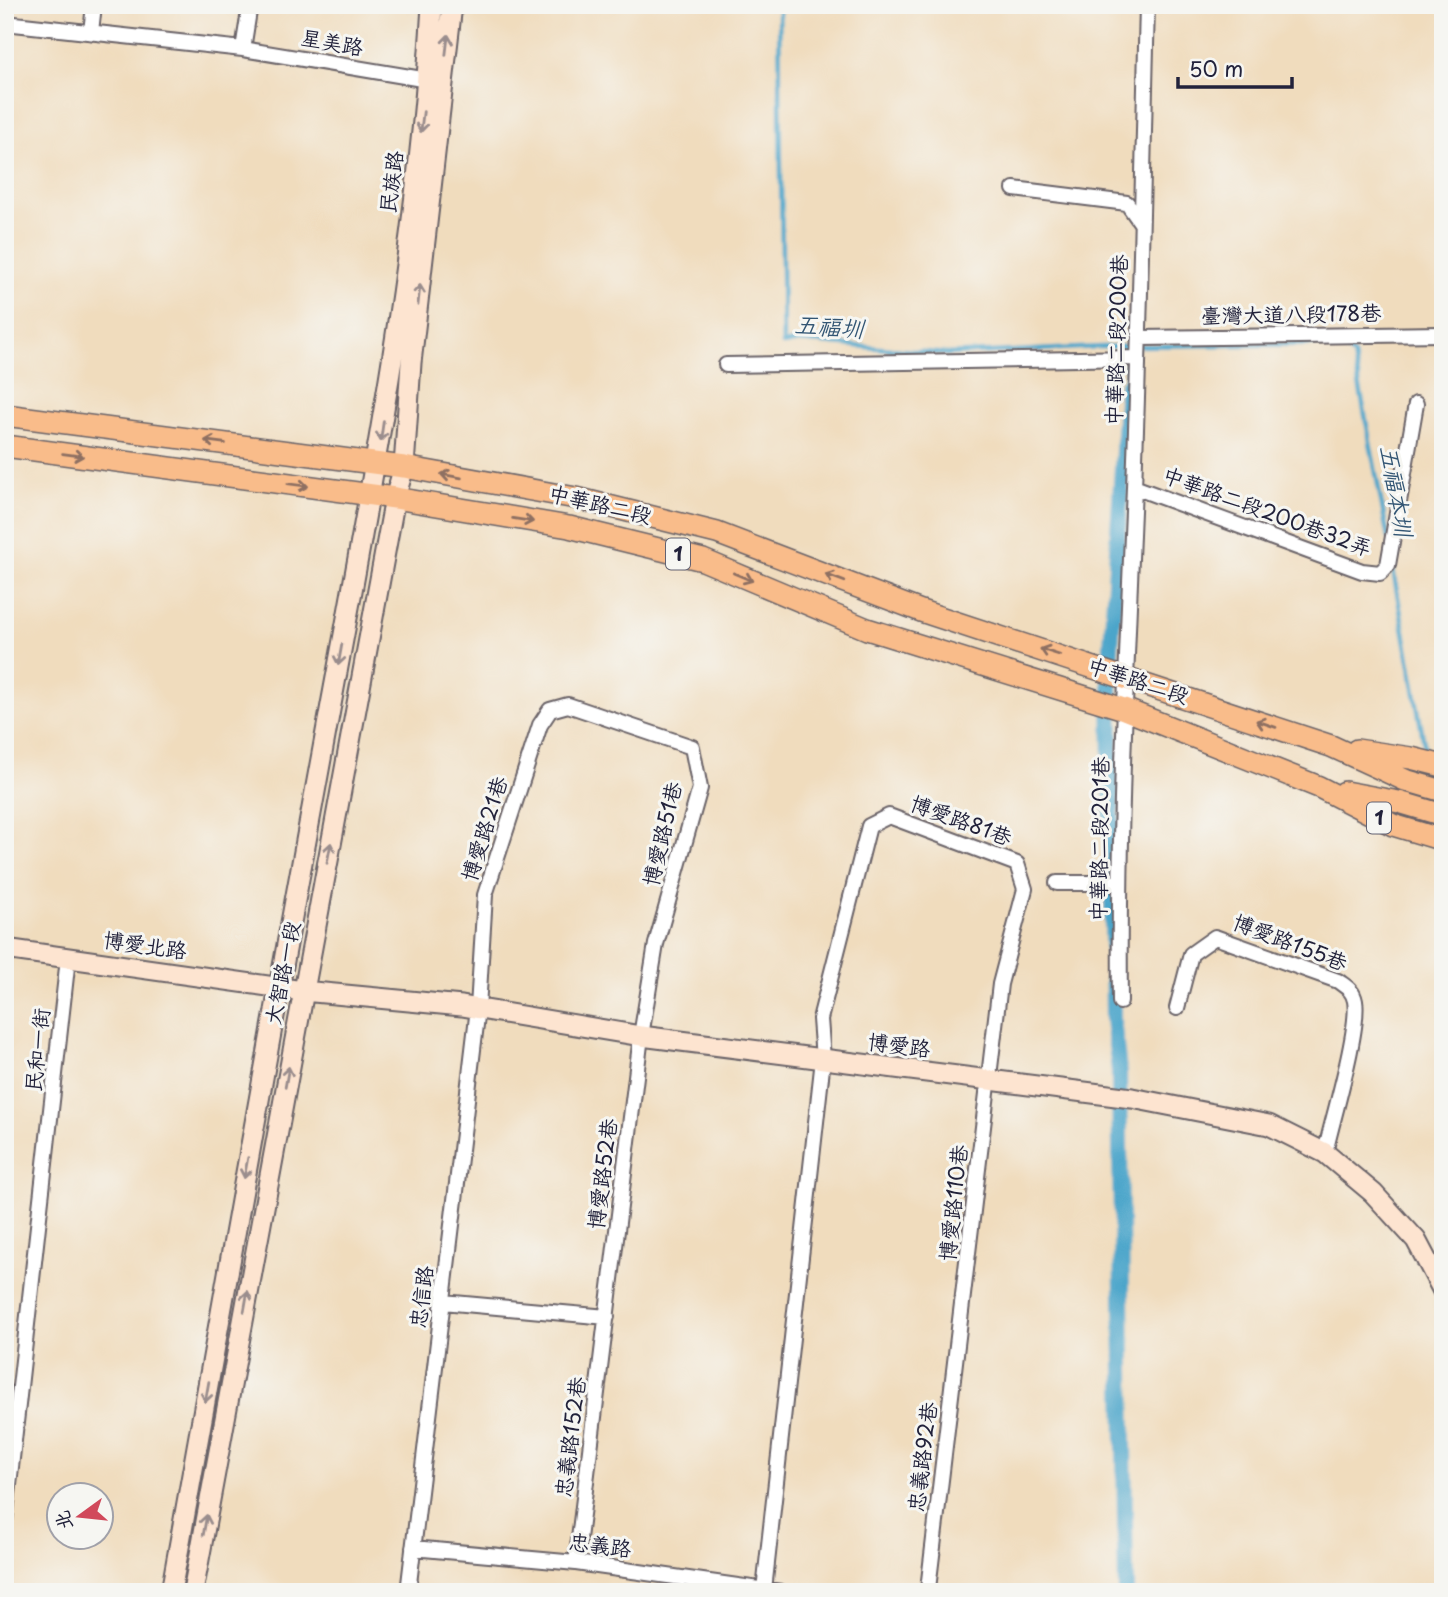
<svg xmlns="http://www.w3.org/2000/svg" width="1448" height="1597" viewBox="0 0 1448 1597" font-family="'Playpen Sans','LXGW WenKai TC',sans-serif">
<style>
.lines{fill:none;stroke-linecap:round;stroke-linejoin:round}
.stream{stroke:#4ca5ca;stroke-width:4.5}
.canal{stroke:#4ca5ca;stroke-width:16}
.street-casing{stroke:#6a6368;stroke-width:18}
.secondary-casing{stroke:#6a6368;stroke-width:23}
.primary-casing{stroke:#6a6368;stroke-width:24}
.street{stroke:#fff;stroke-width:14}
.secondary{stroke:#fde4d0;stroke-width:19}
.primary{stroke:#f9bc8a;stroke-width:21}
.oneway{stroke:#9a8d8d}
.oneway2{stroke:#8e6f62}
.labels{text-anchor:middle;stroke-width:6;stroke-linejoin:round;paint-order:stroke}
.shield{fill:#f6f6f2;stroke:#626272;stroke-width:2}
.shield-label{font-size:19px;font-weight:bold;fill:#22223b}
.street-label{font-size:21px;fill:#22223b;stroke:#f6f6f2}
.water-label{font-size:23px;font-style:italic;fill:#335674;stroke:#f6f6f2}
</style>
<rect width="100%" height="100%" fill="#f6f6f2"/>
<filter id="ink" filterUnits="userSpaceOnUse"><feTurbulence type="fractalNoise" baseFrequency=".0143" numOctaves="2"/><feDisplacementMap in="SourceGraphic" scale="14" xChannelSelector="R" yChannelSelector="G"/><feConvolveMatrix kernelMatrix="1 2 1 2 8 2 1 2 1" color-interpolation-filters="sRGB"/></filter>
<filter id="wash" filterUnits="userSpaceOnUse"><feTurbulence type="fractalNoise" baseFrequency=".00686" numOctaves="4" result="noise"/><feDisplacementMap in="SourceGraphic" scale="28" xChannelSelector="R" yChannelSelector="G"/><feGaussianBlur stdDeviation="1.57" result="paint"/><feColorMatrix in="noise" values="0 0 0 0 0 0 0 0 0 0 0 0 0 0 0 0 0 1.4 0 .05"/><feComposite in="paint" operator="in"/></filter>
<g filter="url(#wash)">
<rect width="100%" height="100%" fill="#f0dcbd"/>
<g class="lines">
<path class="stream" d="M 779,5 L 783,344 L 799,341 L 947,354 L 1125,346 L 1127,386
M 1125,346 L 1341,344 L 1354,356 L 1388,538
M 1392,564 L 1426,755
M 1440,847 L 1443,863"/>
<path class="canal" d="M 1126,1592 L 1119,1071 L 1113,1019 L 1110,664 L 1127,386"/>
</g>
</g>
<g filter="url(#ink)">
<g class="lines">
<defs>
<path id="street" d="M 5,23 L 243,49 L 434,81
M 91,32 L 94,5
M 243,49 L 250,5
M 1014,189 L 1127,203 L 1141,223
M 1139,338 L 1443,334
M 726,365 L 1136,358
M 1134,487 L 1362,571 L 1380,573 L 1388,565 L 1416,404
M 1057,883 L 1119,883
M 1120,1002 C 1118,830 1127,659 1134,487 C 1140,327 1143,166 1147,5
M 1177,1008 L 1191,954 L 1215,937 L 1338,981 C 1346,987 1353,990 1355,1001 C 1360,1028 1332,1121 1325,1153
M 443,1302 L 607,1317
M 5,1521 L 68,958
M 413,1548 L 576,1563 L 781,1592
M 764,1590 L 823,1059 L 820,1019 L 869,826 L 889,816 L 1017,864 L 1025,889 L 1000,984 L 928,1589
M 408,1592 L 478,1008 L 485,895 L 540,725 L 550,710 L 568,705 L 692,747 L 700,788 L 656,944 L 641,1036 L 576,1563"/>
<path id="secondary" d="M 5,949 L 303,991 L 462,1006 L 641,1036 L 1132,1098 L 1269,1125 L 1325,1153 L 1373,1193 L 1416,1240 L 1443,1291
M 171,1592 C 221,1310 271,1029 323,748 C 368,503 418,255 432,5
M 193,1592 L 395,498 L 404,467 L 411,363 L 452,5"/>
<path id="primary" d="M 5,415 L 404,467 L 576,498 L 717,533 L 921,611 L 1331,746 L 1405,780 L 1443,791
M 5,446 L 395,498 L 569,527 L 703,560 L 867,629 L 1124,709 L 1319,787 L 1393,825 L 1443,840
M 1357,750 L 1411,758 L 1443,766
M 1345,792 L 1399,802 L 1443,815"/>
</defs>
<use href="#street" class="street-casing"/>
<use href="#secondary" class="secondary-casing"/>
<use href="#primary" class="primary-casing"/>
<use href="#street" class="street"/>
<use href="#secondary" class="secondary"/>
<use href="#primary" class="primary"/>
</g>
<defs><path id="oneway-shaft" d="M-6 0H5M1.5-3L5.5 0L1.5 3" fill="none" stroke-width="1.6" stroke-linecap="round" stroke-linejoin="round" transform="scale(1.75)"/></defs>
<g class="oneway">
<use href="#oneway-shaft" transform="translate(447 45) rotate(-83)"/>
<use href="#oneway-shaft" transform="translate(422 122) rotate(97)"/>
<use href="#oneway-shaft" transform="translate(419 295) rotate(-84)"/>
<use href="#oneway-shaft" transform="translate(382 431) rotate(98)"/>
<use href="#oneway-shaft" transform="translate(340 655) rotate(100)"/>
<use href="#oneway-shaft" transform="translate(329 853) rotate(-79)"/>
<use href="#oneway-shaft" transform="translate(287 1077) rotate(-80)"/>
<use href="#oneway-shaft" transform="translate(246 1168) rotate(100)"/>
<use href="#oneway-shaft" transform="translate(246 1301) rotate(-80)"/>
<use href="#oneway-shaft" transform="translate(207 1392) rotate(100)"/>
<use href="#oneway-shaft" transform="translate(205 1525) rotate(-80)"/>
</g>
<g class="oneway2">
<use href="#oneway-shaft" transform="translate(215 442) rotate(-172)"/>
<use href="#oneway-shaft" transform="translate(73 455) rotate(8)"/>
<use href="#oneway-shaft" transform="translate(451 476) rotate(-170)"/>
<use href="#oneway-shaft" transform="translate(298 485) rotate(8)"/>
<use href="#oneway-shaft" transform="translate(523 520) rotate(9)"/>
<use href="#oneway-shaft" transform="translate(743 577) rotate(23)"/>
<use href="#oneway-shaft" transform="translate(835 578) rotate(-159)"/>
<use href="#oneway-shaft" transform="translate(1050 652) rotate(-162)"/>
<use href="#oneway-shaft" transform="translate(1266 724) rotate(-161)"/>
</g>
</g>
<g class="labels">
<g class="shield">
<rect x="666" y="538.5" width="24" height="31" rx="5"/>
<rect x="1367" y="802.5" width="24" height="31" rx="5"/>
</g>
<g class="shield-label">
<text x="678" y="561">1</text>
<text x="1379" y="825">1</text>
</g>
<g class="street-label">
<text transform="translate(332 43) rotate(10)" y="7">星美路</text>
<text transform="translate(392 182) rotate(-83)" y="7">民族路</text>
<text transform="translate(1291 315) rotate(-1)" y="7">臺灣大道八段178巷</text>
<text transform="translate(1117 340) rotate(-88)" y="7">中華路二段200巷</text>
<text transform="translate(600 505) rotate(13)" y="7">中華路二段</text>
<text transform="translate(1267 512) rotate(20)" y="7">中華路二段200巷32弄</text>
<text transform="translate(1138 681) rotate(18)" y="7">中華路二段</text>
<text transform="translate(961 821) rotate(20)" y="7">博愛路81巷</text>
<text transform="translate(485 829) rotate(-73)" y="7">博愛路21巷</text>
<text transform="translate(663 834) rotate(-77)" y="7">博愛路51巷</text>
<text transform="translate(1100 839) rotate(-89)" y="7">中華路二段201巷</text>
<text transform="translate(1290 943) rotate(21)" y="7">博愛路155巷</text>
<text transform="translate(145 946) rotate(8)" y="7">博愛北路</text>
<text transform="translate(283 973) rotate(-79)" y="7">大智路一段</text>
<text transform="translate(899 1046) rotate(7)" y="7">博愛路</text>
<text transform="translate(38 1050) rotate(-84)" y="7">民和一街</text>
<text transform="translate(603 1174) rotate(-83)" y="7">博愛路52巷</text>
<text transform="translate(954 1203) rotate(-84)" y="7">博愛路110巷</text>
<text transform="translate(422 1297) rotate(-83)" y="7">忠信路</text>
<text transform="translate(571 1437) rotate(-83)" y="7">忠義路152巷</text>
<text transform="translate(923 1457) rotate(-83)" y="7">忠義路92巷</text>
<text transform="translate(600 1546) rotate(7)" y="7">忠義路</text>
</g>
<g class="water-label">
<text transform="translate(829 327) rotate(4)" y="8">五福圳</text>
<text transform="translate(1396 491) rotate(80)" y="8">五福本圳</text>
</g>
</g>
<rect width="1448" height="1597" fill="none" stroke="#f6f6f2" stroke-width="28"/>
<g transform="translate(80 1516) rotate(255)"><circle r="33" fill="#f6f6f2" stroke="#a1a1a9" stroke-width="2"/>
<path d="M0-5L12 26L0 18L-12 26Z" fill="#d1495b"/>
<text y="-10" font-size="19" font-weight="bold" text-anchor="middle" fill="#22223b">北</text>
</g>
<path d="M1178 77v10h114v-10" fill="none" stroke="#22223b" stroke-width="3.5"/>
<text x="1189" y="77" font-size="21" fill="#22223b" stroke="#f6f6f2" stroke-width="5" paint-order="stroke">50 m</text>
</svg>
